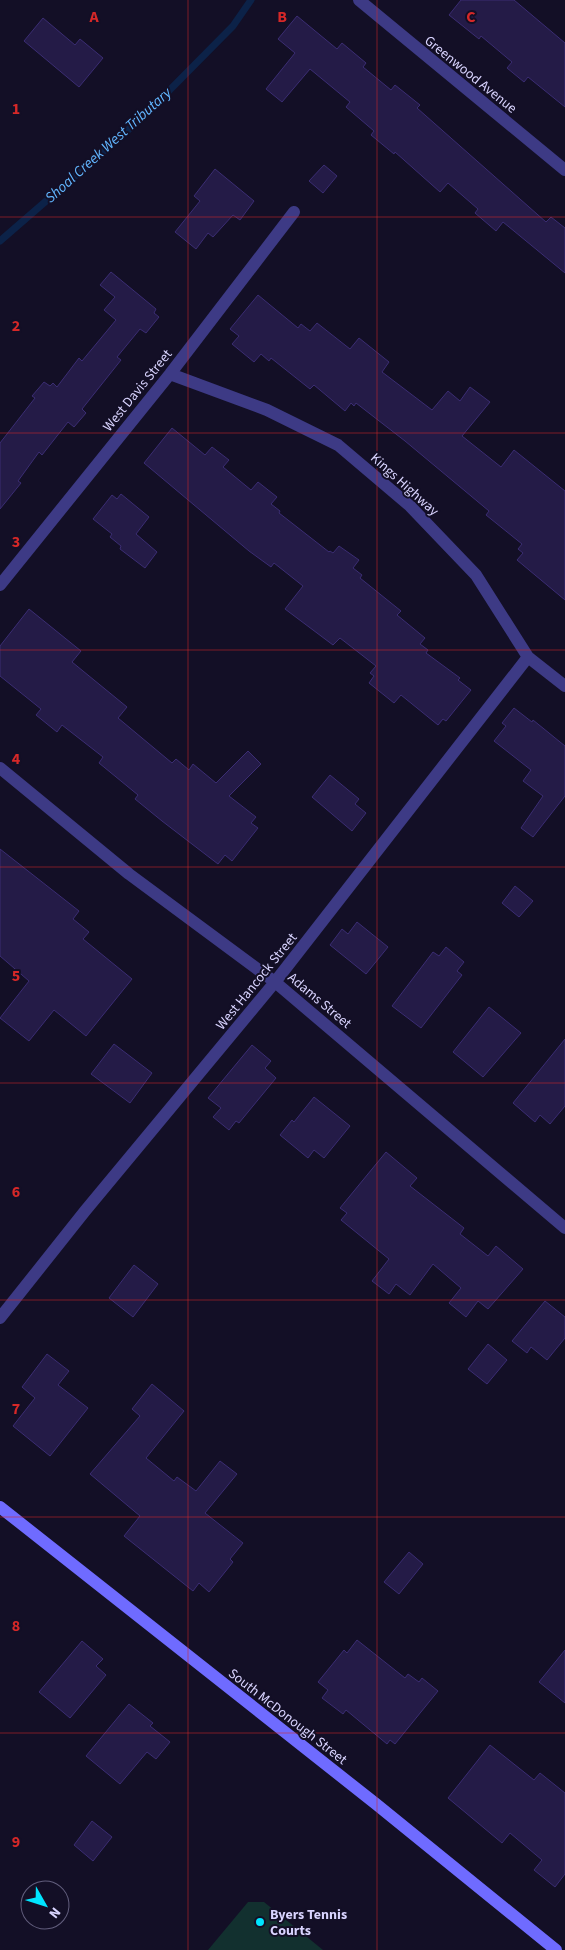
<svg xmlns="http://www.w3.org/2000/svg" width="565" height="1950" viewBox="0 0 565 1950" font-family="'Source Sans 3',sans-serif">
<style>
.green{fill:#12302f}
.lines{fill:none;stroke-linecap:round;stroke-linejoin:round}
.stream{stroke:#0c2248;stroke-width:7}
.building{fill:#241b47;stroke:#3b2d73}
.street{stroke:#3d3a85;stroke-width:12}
.secondary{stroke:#6f6bff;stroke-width:12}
.grid{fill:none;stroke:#d62828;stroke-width:1;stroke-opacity:0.55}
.poi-dot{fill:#00e5ff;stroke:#130f26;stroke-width:2}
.labels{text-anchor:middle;stroke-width:4;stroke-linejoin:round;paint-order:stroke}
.street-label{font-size:14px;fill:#d9d4ff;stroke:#130f26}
.poi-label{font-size:14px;font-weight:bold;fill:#d9d4ff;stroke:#130f26;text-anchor:start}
.water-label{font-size:15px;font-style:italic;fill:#62b6ff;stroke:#130f26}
.grid-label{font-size:16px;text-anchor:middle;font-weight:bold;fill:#d62828;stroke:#130f26;stroke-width:4;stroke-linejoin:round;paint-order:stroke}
</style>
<rect width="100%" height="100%" fill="#130f26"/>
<path class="green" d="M 248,1902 L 264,1902 L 323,1950 L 208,1950 Z"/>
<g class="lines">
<path class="stream" d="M 0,241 L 143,117 L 233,26 L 251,0"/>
</g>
<path class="building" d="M 461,0 L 514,0 L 565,43 L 565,107 L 528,77 L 524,82 L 507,68 L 512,62 L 481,36 L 479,39 L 449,15 Z
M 297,16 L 337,49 L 342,43 L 366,63 L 363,67 L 391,90 L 395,85 L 420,105 L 417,108 L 546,222 L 551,217 L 565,228 L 565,273 L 503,222 L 496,231 L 475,213 L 478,209 L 448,183 L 440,192 L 395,152 L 394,154 L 371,135 L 374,131 L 346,107 L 350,102 L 310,69 L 282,102 L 266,89 L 295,53 L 278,39 Z
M 43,18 L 75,45 L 80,39 L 103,58 L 79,87 L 24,41 Z
M 324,165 L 337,176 L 323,193 L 309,181 Z
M 215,169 L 254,201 L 240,220 L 233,215 L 213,237 L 208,233 L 196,249 L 175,232 L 200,201 L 194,196 Z
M 111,272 L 156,309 L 154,313 L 159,317 L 146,333 L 140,329 L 117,357 L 121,360 L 82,409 L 86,413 L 74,427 L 68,422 L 42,455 L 39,452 L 18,481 L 21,483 L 0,509 L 0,443 L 35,398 L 32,396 L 44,382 L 50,386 L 53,383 L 57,387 L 79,358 L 82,361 L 116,320 L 104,310 L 115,297 L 100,285 Z
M 258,295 L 298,328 L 301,324 L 310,331 L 317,323 L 350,349 L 359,338 L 389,362 L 382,372 L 432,410 L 448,391 L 460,401 L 470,387 L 490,402 L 462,436 L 501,467 L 514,450 L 565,491 L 565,600 L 517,560 L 523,553 L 518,549 L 522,544 L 486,515 L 489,511 L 405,441 L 356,403 L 354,406 L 351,403 L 345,411 L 314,385 L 310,389 L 271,358 L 269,361 L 261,354 L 254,362 L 232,344 L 239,336 L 230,329 Z
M 172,428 L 205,455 L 212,447 L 229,460 L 223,467 L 251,490 L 258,482 L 277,497 L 271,504 L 280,511 L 279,513 L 329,552 L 330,551 L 333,553 L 339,546 L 359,560 L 353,568 L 362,575 L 360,578 L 401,611 L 397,615 L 425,638 L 420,644 L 428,650 L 426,653 L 460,678 L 458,680 L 471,690 L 446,721 L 443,719 L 438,725 L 401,695 L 394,703 L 369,683 L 374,676 L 370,673 L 376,666 L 340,638 L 333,645 L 285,609 L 303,586 L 274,563 L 271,567 L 249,551 L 144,463 Z
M 121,494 L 149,517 L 136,534 L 157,552 L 145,568 L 120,549 L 121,546 L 110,537 L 112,534 L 93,519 L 112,495 L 117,499 Z
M 29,609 L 81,651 L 72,662 L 127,707 L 118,718 L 172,763 L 176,759 L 189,770 L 193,764 L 216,783 L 248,751 L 261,764 L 229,796 L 256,817 L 251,823 L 258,828 L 232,861 L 225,855 L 218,864 L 162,821 L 135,799 L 138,795 L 99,763 L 103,757 L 62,725 L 57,732 L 36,715 L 41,709 L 0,676 L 0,646 Z
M 514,708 L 532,722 L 533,720 L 565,746 L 565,796 L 533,837 L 521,828 L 543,796 L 523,781 L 531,770 L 494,741 L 506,726 L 502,723 Z
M 330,775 L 359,799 L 355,804 L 366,813 L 352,831 L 312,797 Z
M 0,849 L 79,911 L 73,919 L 89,932 L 83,939 L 132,979 L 86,1036 L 54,1010 L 29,1041 L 0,1018 L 29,981 L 0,956 Z
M 515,886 L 533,901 L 519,917 L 502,903 Z
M 357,922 L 388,947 L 366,974 L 330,945 L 342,929 L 348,934 Z
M 446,947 L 464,962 L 457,971 L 462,975 L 421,1028 L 392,1006 L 433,952 L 439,956 Z
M 489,1007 L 521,1033 L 483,1077 L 453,1052 Z
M 565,1039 L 565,1106 L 550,1124 L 540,1115 L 535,1122 L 513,1103 Z
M 114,1044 L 152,1073 L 130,1103 L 91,1074 Z
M 252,1045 L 271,1061 L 265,1068 L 276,1078 L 239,1123 L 236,1121 L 229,1130 L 213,1117 L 221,1108 L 208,1098 Z
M 314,1097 L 350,1126 L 324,1158 L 314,1150 L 308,1158 L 280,1135 L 292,1120 L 294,1122 Z
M 386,1152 L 417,1178 L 410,1186 L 464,1228 L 460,1234 L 488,1256 L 496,1246 L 523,1269 L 488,1309 L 478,1301 L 466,1317 L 449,1303 L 461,1288 L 433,1264 L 410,1295 L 396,1284 L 389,1294 L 372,1281 L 389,1259 L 341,1220 L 347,1213 L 340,1208 Z
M 134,1265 L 158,1284 L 133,1317 L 109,1298 Z
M 545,1301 L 565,1317 L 565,1338 L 547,1360 L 531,1347 L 527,1353 L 512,1341 Z
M 488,1344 L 507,1360 L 487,1384 L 468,1369 Z
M 47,1354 L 69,1371 L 58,1385 L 88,1408 L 50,1456 L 13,1426 L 35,1398 L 22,1387 Z
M 152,1384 L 184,1411 L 146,1458 L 174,1481 L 177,1477 L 196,1491 L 220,1461 L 237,1474 L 205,1513 L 243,1543 L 230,1559 L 233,1562 L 209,1592 L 199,1583 L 193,1591 L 124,1536 L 140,1516 L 90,1474 L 140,1416 L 132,1409 Z
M 409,1552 L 423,1564 L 399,1594 L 384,1582 Z
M 357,1640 L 405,1678 L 408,1674 L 419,1682 L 422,1678 L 438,1691 L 395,1744 L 390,1740 L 387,1744 L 346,1710 L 343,1714 L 322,1698 L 328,1690 L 318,1682 L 344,1650 L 347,1653 Z
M 82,1641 L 103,1659 L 96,1666 L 106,1675 L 70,1718 L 39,1692 Z
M 565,1650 L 565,1703 L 539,1682 Z
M 129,1704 L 153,1723 L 150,1726 L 170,1742 L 156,1759 L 147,1752 L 120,1784 L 86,1756 Z
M 490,1745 L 534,1780 L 540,1773 L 565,1793 L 565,1874 L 555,1887 L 534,1870 L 542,1860 L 510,1833 L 502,1843 L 448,1798 Z
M 92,1821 L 112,1837 L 93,1861 L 74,1845 Z"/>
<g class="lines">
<path class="street" d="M 359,0 L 565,170
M 170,374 L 267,410 L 338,445 L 410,506 L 476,575 L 528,657 L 565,686
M 0,585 L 170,374 L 294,212
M 0,768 L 129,874 L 275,982 L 565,1228
M 0,1318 L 85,1211 L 275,982 L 528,657"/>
<path class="secondary" d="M 0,1507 L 376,1804 L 556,1950"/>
</g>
<path class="grid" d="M 188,0 L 188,1950M 377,0 L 377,1950M 0,217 L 565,217M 0,433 L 565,433M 0,650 L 565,650M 0,867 L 565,867M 0,1083 L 565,1083M 0,1300 L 565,1300M 0,1517 L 565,1517M 0,1733 L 565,1733"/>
<circle class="poi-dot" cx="260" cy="1922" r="5"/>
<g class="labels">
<g class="street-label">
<text transform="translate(471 74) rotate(39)" y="5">Greenwood Avenue</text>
<text transform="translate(137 390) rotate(-51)" y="5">West Davis Street</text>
<text transform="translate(405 484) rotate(42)" y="5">Kings Highway</text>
<text transform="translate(256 981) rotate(-51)" y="5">West Hancock Street</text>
<text transform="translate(320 1000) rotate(40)" y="5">Adams Street</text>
<text transform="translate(288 1716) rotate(38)" y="5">South McDonough Street</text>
</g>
<g class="poi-label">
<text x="270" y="1919">Byers Tennis<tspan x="270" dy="16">Courts</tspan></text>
</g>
<g class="water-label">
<text transform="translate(108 145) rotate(-42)" y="5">Shoal Creek West Tributary</text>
</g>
</g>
<g class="grid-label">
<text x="94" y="22">A</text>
<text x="282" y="22">B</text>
<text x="471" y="22">C</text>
<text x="16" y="114">1</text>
<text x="16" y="331">2</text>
<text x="16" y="547">3</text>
<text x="16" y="764">4</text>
<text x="16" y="981">5</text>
<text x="16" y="1197">6</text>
<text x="16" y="1414">7</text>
<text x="16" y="1631">8</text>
<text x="16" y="1847">9</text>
</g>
<g transform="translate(45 1905) rotate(129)"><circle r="24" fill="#130f26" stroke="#625e7d"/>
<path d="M0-4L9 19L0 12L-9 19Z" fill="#00e5ff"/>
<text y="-8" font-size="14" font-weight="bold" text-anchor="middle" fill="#d9d4ff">N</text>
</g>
</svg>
